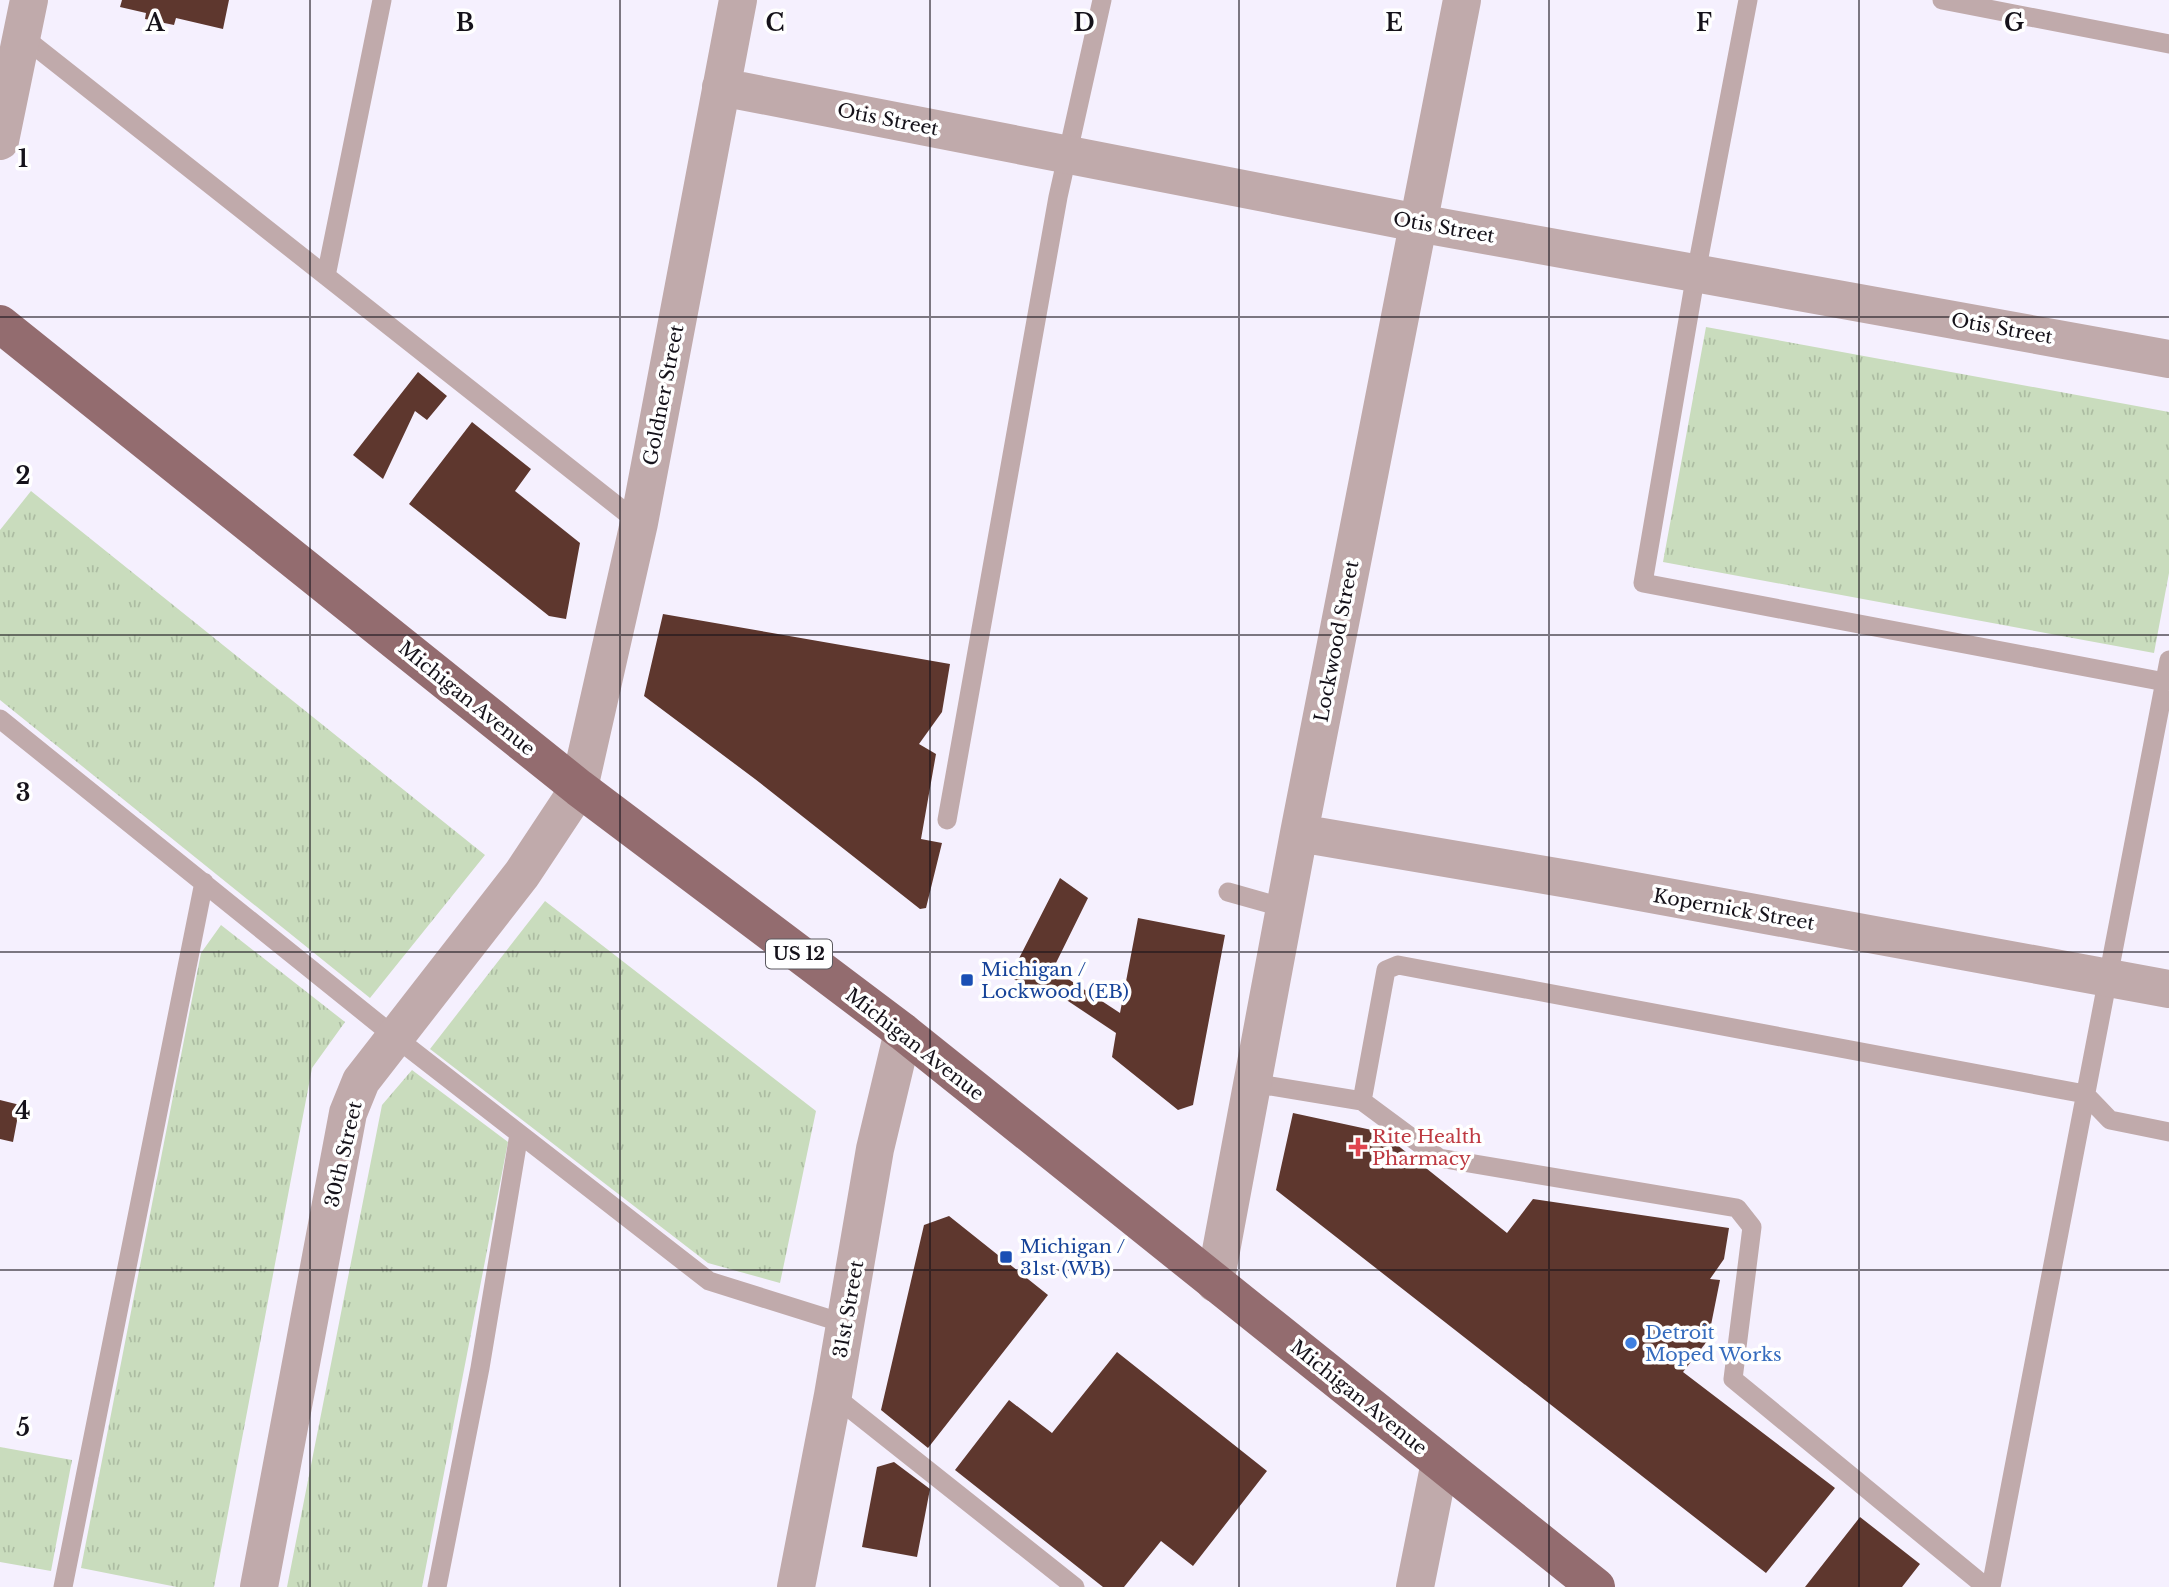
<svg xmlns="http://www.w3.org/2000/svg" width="2169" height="1587" viewBox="0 0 2169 1587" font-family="'Libre Baskerville',serif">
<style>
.grass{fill:url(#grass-tufts)}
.building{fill:#5e372e}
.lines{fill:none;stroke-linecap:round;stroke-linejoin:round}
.lane{stroke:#c0aaab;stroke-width:19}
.street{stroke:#c0aaab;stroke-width:38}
.primary{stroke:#936c6f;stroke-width:38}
.grid{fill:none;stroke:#15121a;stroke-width:2;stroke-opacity:0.55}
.transit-dot{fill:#1a4fb4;stroke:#fff;stroke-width:2.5}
.health-dot{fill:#e0444e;stroke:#fff;stroke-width:2.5}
.shop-dot{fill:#3f7fe0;stroke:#fff;stroke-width:2.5}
.labels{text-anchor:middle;stroke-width:7;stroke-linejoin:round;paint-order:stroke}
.shield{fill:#fff;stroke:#5b595f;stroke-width:2}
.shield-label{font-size:18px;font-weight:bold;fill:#15121a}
.street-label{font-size:19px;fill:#15121a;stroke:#fff}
.transit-label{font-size:19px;fill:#164399;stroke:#fff;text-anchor:start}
.health-label{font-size:19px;fill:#be3a42;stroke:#fff;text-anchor:start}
.shop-label{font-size:19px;fill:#366cbe;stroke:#fff;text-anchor:start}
.grid-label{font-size:23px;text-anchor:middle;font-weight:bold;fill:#15121a;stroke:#fff;stroke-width:7;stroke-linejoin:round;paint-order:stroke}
</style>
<defs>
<pattern id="grass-tufts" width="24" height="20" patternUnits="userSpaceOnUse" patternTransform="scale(1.75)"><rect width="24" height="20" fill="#c9dcbd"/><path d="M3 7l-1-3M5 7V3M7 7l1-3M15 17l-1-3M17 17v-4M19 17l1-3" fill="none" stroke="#acbca2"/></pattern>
</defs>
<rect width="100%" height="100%" fill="#f5f0fe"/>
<path class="grass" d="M 1706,327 L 2169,412 L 2169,573 L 2154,653 L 1663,562 Z
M 31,491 L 485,855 L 370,998 L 0,700 L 0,530 Z
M 545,901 L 816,1111 L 780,1283 L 708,1263 L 430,1049 Z
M 221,925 L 345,1022 L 312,1068 L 214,1587 L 177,1587 L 81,1568 L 201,953 Z
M 412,1070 L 508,1142 L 422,1587 L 287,1587 L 382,1105 Z
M 0,1447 L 72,1460 L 51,1571 L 0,1562 Z"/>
<path class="building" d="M 122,0 L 229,0 L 223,29 L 176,18 L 174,25 L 145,19 L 146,13 L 120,7 Z
M 418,372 L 447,396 L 427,420 L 415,411 L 383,479 L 353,455 Z
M 472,422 L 531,469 L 515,491 L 580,543 L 566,619 L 549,616 L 409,504 Z
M 663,614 L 950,664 L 942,712 L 919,744 L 936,754 L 921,839 L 942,843 L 926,908 L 920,909 L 755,779 L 644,696 Z
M 1060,878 L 1088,898 L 1053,969 L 1120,1013 L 1138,918 L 1225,935 L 1193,1105 L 1178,1110 L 1112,1057 L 1116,1033 L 1044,985 L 1038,997 L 1010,976 Z
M 0,1100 L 20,1105 L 13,1142 L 0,1139 Z
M 1293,1113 L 1381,1132 L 1507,1233 L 1533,1199 L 1729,1228 L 1724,1259 L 1710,1279 L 1720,1280 L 1708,1340 L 1683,1372 L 1835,1488 L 1766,1573 L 1276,1190 Z
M 949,1216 L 1048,1295 L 928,1448 L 881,1410 L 924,1225 Z
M 1117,1352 L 1267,1471 L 1193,1566 L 1161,1541 L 1124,1587 L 1103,1587 L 955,1470 L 1009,1400 L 1052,1433 Z
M 894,1462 L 930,1489 L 917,1557 L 862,1547 L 877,1467 Z
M 1860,1517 L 1920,1564 L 1902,1587 L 1805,1587 Z"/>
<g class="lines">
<path class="lane" d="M 1748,0 L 1696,273 L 1643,583 L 2165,682
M 1942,0 L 2169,44
M 22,36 L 639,523
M 326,276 L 382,0
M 0,719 L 395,1037 L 709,1281 L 846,1324
M 947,820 L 1058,197 L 1102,0
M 1228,892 L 1285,908
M 1252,1083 L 1362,1101 L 1439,1158 L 1737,1208 L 1752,1227 L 1733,1379 L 1986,1587
M 1362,1101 L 1386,970 L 1398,965 L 2085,1094 L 2110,1120 L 2169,1132
M 833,1395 L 1075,1587
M 63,1587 L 204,882
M 437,1587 L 480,1368 L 519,1134
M 1991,1587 L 2169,660"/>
<path class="street" d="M 721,87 L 1418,223 L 2169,359
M 0,141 L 29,0
M 1299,833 L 1580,881 L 2169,989
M 1215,1283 L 1299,833 L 1462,0
M 259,1587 L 348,1113 L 361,1081 L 522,874 L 579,788 L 639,523 L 738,0
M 796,1587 L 833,1395 L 875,1149 L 903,1032
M 1415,1587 L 1440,1462"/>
<path class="primary" d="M 0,324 L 579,788 L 903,1032 L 1596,1587"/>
</g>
<path class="grid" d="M 310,0 L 310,1587M 620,0 L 620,1587M 930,0 L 930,1587M 1239,0 L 1239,1587M 1549,0 L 1549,1587M 1859,0 L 1859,1587M 0,317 L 2169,317M 0,635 L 2169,635M 0,952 L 2169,952M 0,1270 L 2169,1270"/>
<g class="transit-dot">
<rect x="960" y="973" width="14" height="14" rx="3.5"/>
<rect x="999" y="1250" width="14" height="14" rx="3.5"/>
</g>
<path class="health-dot" d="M1354.5 1136.5h7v7h7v7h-7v7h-7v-7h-7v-7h7z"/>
<circle class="shop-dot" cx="1631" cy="1343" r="7"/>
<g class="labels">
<rect class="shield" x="766" y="939.5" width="66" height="29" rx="5"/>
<g class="shield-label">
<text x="799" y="960">US 12</text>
</g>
<g class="street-label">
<text transform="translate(888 119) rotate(11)" y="7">Otis Street</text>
<text transform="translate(1444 227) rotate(10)" y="7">Otis Street</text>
<text transform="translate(2002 328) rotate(10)" y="7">Otis Street</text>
<text transform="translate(663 395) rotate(-79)" y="7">Goldner Street</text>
<text transform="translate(1336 641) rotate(-79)" y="7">Lockwood Street</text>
<text transform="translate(467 698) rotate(39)" y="7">Michigan Avenue</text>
<text transform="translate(1734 909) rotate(10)" y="7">Kopernick Street</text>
<text transform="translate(915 1044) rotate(38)" y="7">Michigan Avenue</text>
<text transform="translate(343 1154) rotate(-77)" y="7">30th Street</text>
<text transform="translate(848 1309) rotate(-80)" y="7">31st Street</text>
<text transform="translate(1359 1397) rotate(39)" y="7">Michigan Avenue</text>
</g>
<g class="transit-label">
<text x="981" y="976">Michigan /<tspan x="981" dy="22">Lockwood (EB)</tspan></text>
<text x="1020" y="1253">Michigan /<tspan x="1020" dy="22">31st (WB)</tspan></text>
</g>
<g class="health-label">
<text x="1372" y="1143">Rite Health<tspan x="1372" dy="22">Pharmacy</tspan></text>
</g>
<g class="shop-label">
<text x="1645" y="1339">Detroit<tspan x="1645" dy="22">Moped Works</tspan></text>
</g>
</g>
<g class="grid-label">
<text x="155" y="31">A</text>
<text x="465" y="31">B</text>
<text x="775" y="31">C</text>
<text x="1084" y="31">D</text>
<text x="1394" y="31">E</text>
<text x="1704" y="31">F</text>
<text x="2014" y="31">G</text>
<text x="23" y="167">1</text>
<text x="23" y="484">2</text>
<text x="23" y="801">3</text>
<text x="23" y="1119">4</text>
<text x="23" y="1436">5</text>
</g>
</svg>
